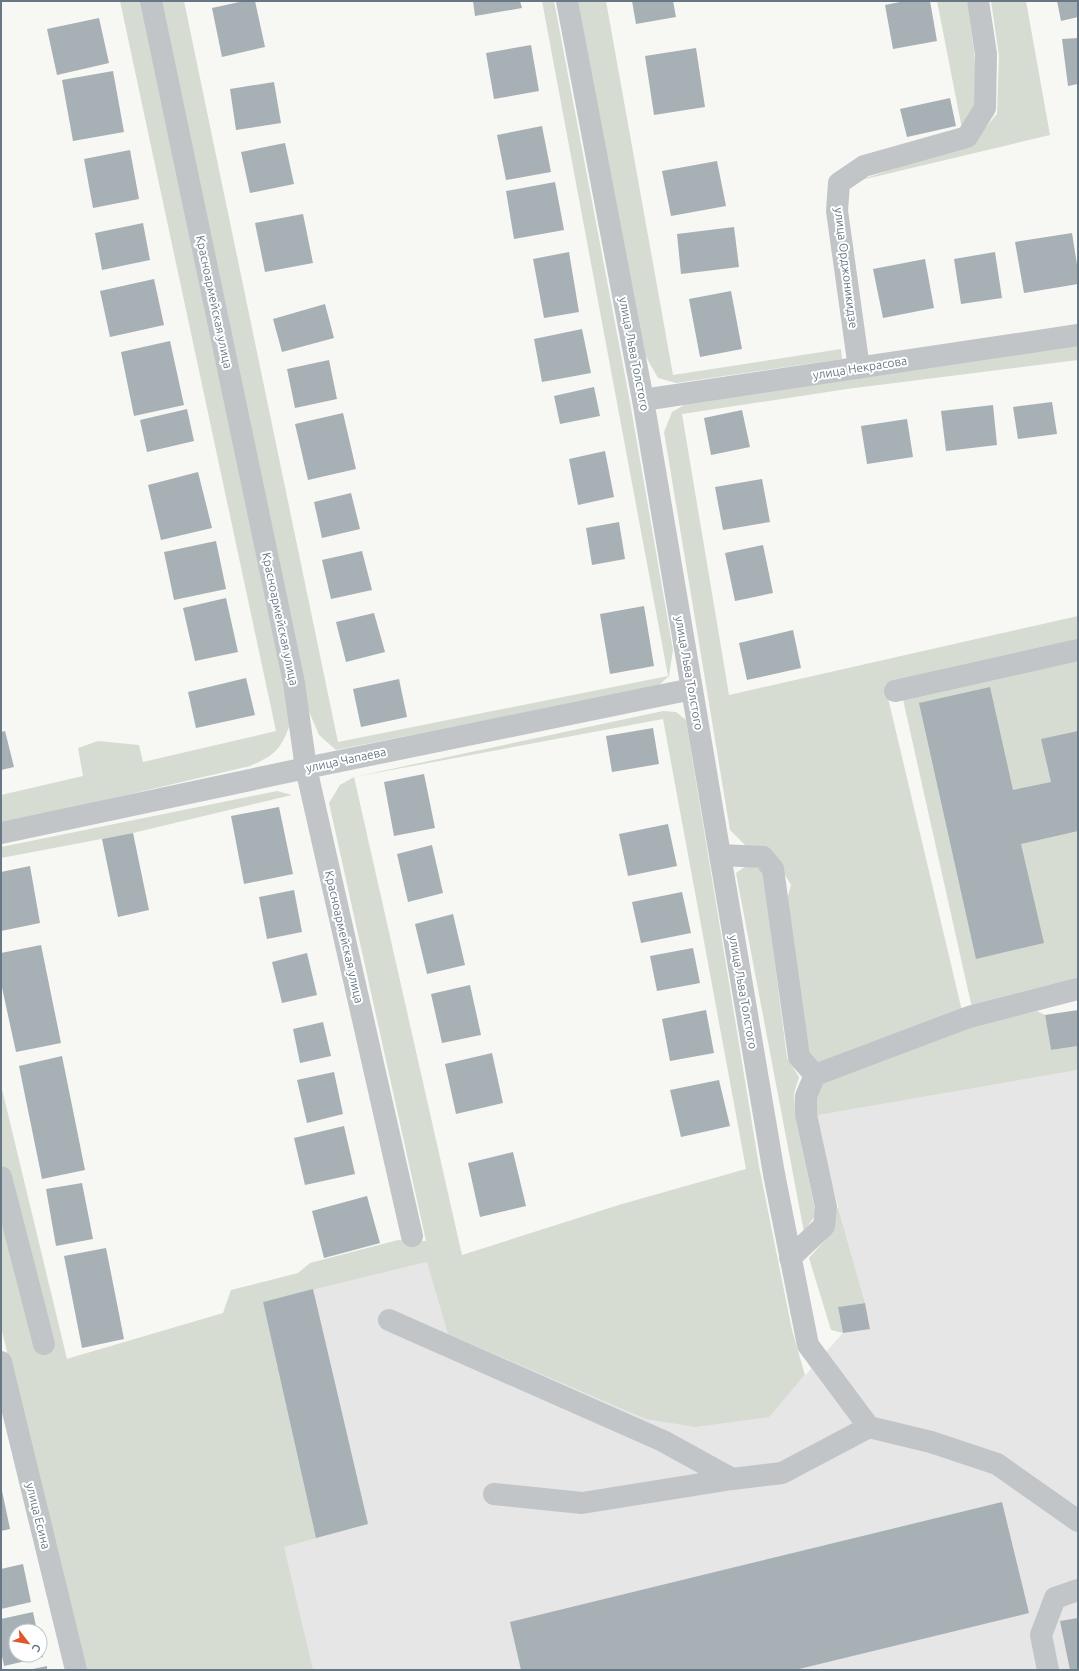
<svg xmlns="http://www.w3.org/2000/svg" width="1079" height="1671" viewBox="0 0 1079 1671" font-family="Ubuntu,sans-serif">
<style>
.built{fill:#e5e6e5}
.green{fill:#d7dcd3;fill-rule:evenodd}
.building{fill:#a7b0b5}
.lines{fill:none;stroke-linecap:round;stroke-linejoin:round}
.minor{stroke:#c1c5c8;stroke-width:22}
.labels{text-anchor:middle;stroke-width:4;stroke-linejoin:round;paint-order:stroke}
.street-label{font-size:12px;fill:#677784;stroke:#fff}
</style>
<rect width="100%" height="100%" fill="#f7f7f4"/>
<path class="built" d="M 1078,1070 L 1078,1670 L 114,1670 L 35,1368 L 263,1302 L 427,1262 L 768,1417 L 843,1333 L 870,1328 L 865,1303 L 813,1116 Z"/>
<path class="green" d="M 120,1 L 142,1 L 291,721 C 282,748 276,755 250,766 L 88,804 L 1,822 L 1,795 L 83,776 L 78,748 L 98,741 L 139,745 L 143,762 L 276,731 Z
M 160,1 L 184,1 L 338,742 L 668,676 L 542,1 L 554,1 L 630,402 L 673,650 L 669,676 L 658,686 L 336,750 L 319,735 L 308,709 Z
M 578,1 L 606,1 L 673,375 L 841,349 L 842,359 L 676,383 L 658,378 L 645,355 Z
M 937,1 L 967,1 L 974,50 L 978,100 L 962,129 Z
M 991,1 L 1026,1 L 1050,135 L 857,181 L 972,143 L 997,114 L 999,56 Z
M 1078,345 L 1078,360 L 847,389 L 682,414 L 729,695 L 1078,616 L 1078,641 L 885,685 L 962,1011 L 832,1061 L 817,1062 L 805,1052 L 783,913 L 791,885 L 769,848 L 746,846 L 730,830 L 664,432 L 672,412 L 684,405 Z
M 1078,657 L 1078,981 L 972,1008 L 902,695 Z
M 663,711 L 676,712 L 686,720 L 759,1166 L 792,1330 L 805,1375 L 769,1417 L 695,1427 L 646,1419 L 448,1334 L 427,1262 L 263,1302 L 316,1538 L 284,1547 L 313,1670 L 84,1670 L 1,1327 L 1,1085 L 67,1359 L 223,1313 L 231,1290 L 298,1273 L 310,1263 L 398,1240 L 426,1241 L 329,803 L 340,785 L 354,777 ZM 663,719 L 746,1169 L 622,1204 L 462,1255 L 354,777 Z
M 277,791 L 292,795 L 133,833 L 1,858 L 1,847 Z
M 749,864 L 763,870 L 787,1058 L 799,1077 L 794,1093 L 796,1121 L 816,1214 L 804,1232 L 736,873 Z
M 1037,1011 L 1045,1015 L 1051,1050 L 1078,1046 L 1078,1070 L 813,1116 L 814,1096 L 823,1081 L 967,1028 Z
M 838,1207 L 865,1303 L 838,1307 L 843,1333 L 831,1330 L 809,1258 L 825,1240 Z"/>
<path class="building" d="M 244,1 L 255,1 L 265,47 L 222,57 L 212,8 Z
M 473,1 L 520,1 L 522,8 L 475,16 Z
M 632,1 L 673,1 L 676,17 L 636,24 Z
M 905,1 L 930,1 L 937,41 L 893,49 L 885,5 Z
M 1057,1 L 1078,1 L 1078,17 L 1061,21 Z
M 99,18 L 109,63 L 57,75 L 47,29 Z
M 1078,38 L 1078,84 L 1068,86 L 1062,39 Z
M 531,45 L 539,91 L 494,99 L 486,53 Z
M 696,48 L 705,107 L 654,115 L 645,56 Z
M 113,71 L 124,132 L 73,141 L 62,80 Z
M 274,82 L 281,123 L 236,130 L 230,89 Z
M 950,98 L 956,126 L 907,137 L 900,109 Z
M 542,126 L 551,172 L 506,180 L 497,135 Z
M 285,143 L 294,184 L 250,193 L 241,152 Z
M 130,150 L 139,199 L 93,208 L 84,159 Z
M 717,161 L 726,206 L 671,216 L 662,171 Z
M 555,182 L 564,230 L 514,239 L 506,191 Z
M 303,214 L 313,263 L 265,272 L 255,223 Z
M 143,223 L 150,260 L 102,270 L 95,233 Z
M 734,227 L 739,267 L 681,274 L 677,234 Z
M 1072,233 L 1078,271 L 1078,284 L 1024,293 L 1015,242 Z
M 569,252 L 579,312 L 544,318 L 533,259 Z
M 995,252 L 1002,298 L 961,304 L 954,259 Z
M 925,259 L 934,308 L 883,318 L 873,269 Z
M 154,279 L 164,325 L 110,337 L 100,291 Z
M 731,291 L 742,349 L 700,357 L 689,299 Z
M 325,304 L 334,338 L 282,352 L 273,319 Z
M 582,329 L 591,373 L 542,382 L 534,339 Z
M 170,341 L 184,405 L 134,416 L 121,352 Z
M 329,360 L 337,399 L 295,408 L 287,369 Z
M 594,387 L 600,416 L 560,424 L 554,396 Z
M 1052,402 L 1057,434 L 1018,439 L 1013,407 Z
M 993,405 L 997,445 L 946,451 L 941,411 Z
M 187,409 L 194,441 L 147,452 L 140,420 Z
M 742,410 L 750,447 L 711,455 L 704,418 Z
M 343,413 L 356,469 L 308,480 L 295,424 Z
M 907,419 L 913,457 L 867,464 L 861,426 Z
M 605,451 L 614,497 L 578,505 L 569,459 Z
M 198,472 L 212,528 L 161,540 L 148,485 Z
M 762,479 L 770,522 L 723,530 L 715,487 Z
M 351,493 L 360,529 L 322,538 L 314,502 Z
M 619,522 L 625,559 L 592,565 L 586,528 Z
M 216,541 L 226,589 L 174,600 L 164,552 Z
M 763,545 L 773,593 L 735,601 L 725,553 Z
M 362,551 L 372,590 L 331,599 L 322,560 Z
M 226,598 L 238,652 L 195,661 L 183,608 Z
M 644,606 L 654,666 L 610,674 L 600,614 Z
M 374,613 L 385,652 L 346,662 L 336,622 Z
M 793,630 L 801,668 L 747,680 L 739,643 Z
M 246,678 L 255,715 L 196,728 L 188,692 Z
M 399,679 L 407,717 L 361,727 L 353,689 Z
M 990,687 L 1013,790 L 1051,782 L 1041,739 L 1078,731 L 1078,831 L 1021,844 L 1044,943 L 976,959 L 919,703 Z
M 653,728 L 659,764 L 612,772 L 606,736 Z
M 5,731 L 14,767 L 1,770 L 1,732 Z
M 424,774 L 435,828 L 394,836 L 384,782 Z
M 279,807 L 293,874 L 244,884 L 231,816 Z
M 668,824 L 677,866 L 628,876 L 619,834 Z
M 133,833 L 149,910 L 118,917 L 102,839 Z
M 432,845 L 443,893 L 408,902 L 397,854 Z
M 30,866 L 40,923 L 1,931 L 1,872 Z
M 294,890 L 302,932 L 267,939 L 259,897 Z
M 682,892 L 691,933 L 641,943 L 632,902 Z
M 453,914 L 465,965 L 427,974 L 415,924 Z
M 41,945 L 61,1043 L 16,1052 L 1,983 L 1,953 Z
M 693,948 L 700,983 L 657,991 L 650,956 Z
M 307,953 L 317,995 L 282,1003 L 272,962 Z
M 470,985 L 481,1035 L 442,1043 L 431,994 Z
M 706,1010 L 714,1053 L 670,1061 L 662,1019 Z
M 1078,1010 L 1078,1046 L 1051,1050 L 1045,1015 Z
M 323,1022 L 331,1056 L 300,1063 L 293,1029 Z
M 492,1053 L 503,1103 L 456,1114 L 445,1064 Z
M 62,1056 L 85,1170 L 42,1179 L 19,1066 Z
M 334,1072 L 343,1114 L 307,1123 L 297,1080 Z
M 719,1080 L 730,1126 L 681,1137 L 670,1090 Z
M 344,1126 L 355,1174 L 305,1185 L 294,1138 Z
M 513,1152 L 526,1206 L 480,1217 L 468,1163 Z
M 82,1183 L 93,1239 L 56,1246 L 46,1189 Z
M 367,1196 L 380,1243 L 324,1258 L 312,1211 Z
M 106,1248 L 124,1339 L 82,1348 L 64,1256 Z
M 313,1289 L 368,1524 L 316,1538 L 263,1302 Z
M 865,1303 L 870,1329 L 843,1333 L 838,1307 Z
M 1,1486 L 10,1529 L 1,1531 Z
M 1002,1502 L 1029,1613 L 795,1670 L 521,1670 L 510,1622 Z
M 23,1564 L 31,1602 L 1,1609 L 1,1569 Z
M 33,1612 L 37,1631 L 16,1631 L 16,1655 L 40,1655 L 41,1647 L 43,1657 L 4,1666 L 1,1651 L 1,1619 Z
M 1078,1618 L 1078,1670 L 1070,1670 L 1060,1621 Z
M 47,1666 L 47,1670 L 33,1670 L 33,1669 Z"/>
<g class="lines">
<path class="minor" d="M 151,1 L 294,683 L 306,768 L 412,1236
M 567,1 L 643,400 L 774,1174 L 808,1345 L 869,1427 L 931,1442 L 997,1464 L 1078,1521
M 859,368 L 837,211 L 839,183 L 864,166 L 967,137 L 985,108 L 986,54 L 978,1
M 643,400 L 1078,335
M 895,691 L 1078,650
M 1,833 L 306,768 L 692,689
M 720,855 L 763,857 L 773,869 L 799,1057 L 815,1075 L 969,1017 L 1078,989
M 1,1177 L 44,1344
M 790,1258 L 824,1226 L 826,1207 L 806,1115 L 806,1096 L 815,1075
M 389,1320 L 663,1441 L 732,1479
M 1,1362 L 76,1670
M 494,1494 L 582,1503 L 732,1479 L 782,1473 L 869,1427
M 1048,1670 L 1041,1635 L 1055,1598 L 1078,1590"/>
</g>
<g class="labels">
<g class="street-label">
<text transform="translate(846 268) rotate(83)" y="4">улица Орджоникидзе</text>
<text transform="translate(214 302) rotate(78)" y="4">Красноармейская улица</text>
<text transform="translate(634 354) rotate(79)" y="4">улица Льва Толстого</text>
<text transform="translate(860 368) rotate(-9)" y="4">улица Некрасова</text>
<text transform="translate(280 619) rotate(78)" y="4">Красноармейская улица</text>
<text transform="translate(689 673) rotate(80)" y="4">улица Льва Толстого</text>
<text transform="translate(346 760) rotate(-12)" y="4">улица Чапаева</text>
<text transform="translate(344 937) rotate(77)" y="4">Красноармейская улица</text>
<text transform="translate(743 992) rotate(80)" y="4">улица Льва Толстого</text>
<text transform="translate(38 1516) rotate(76)" y="4">улица Есина</text>
</g>
</g>
<rect width="1079" height="1671" fill="none" stroke="#677784" stroke-width="4"/>
<g transform="translate(28 1643) rotate(121)"><circle r="19" fill="#ffffff" stroke="#c2c9ce"/>
<path d="M0-3L7 15L0 10L-7 15Z" fill="#dd582f"/>
<text y="-6" font-size="11" font-weight="bold" text-anchor="middle" fill="#677784">С</text>
</g>
</svg>
